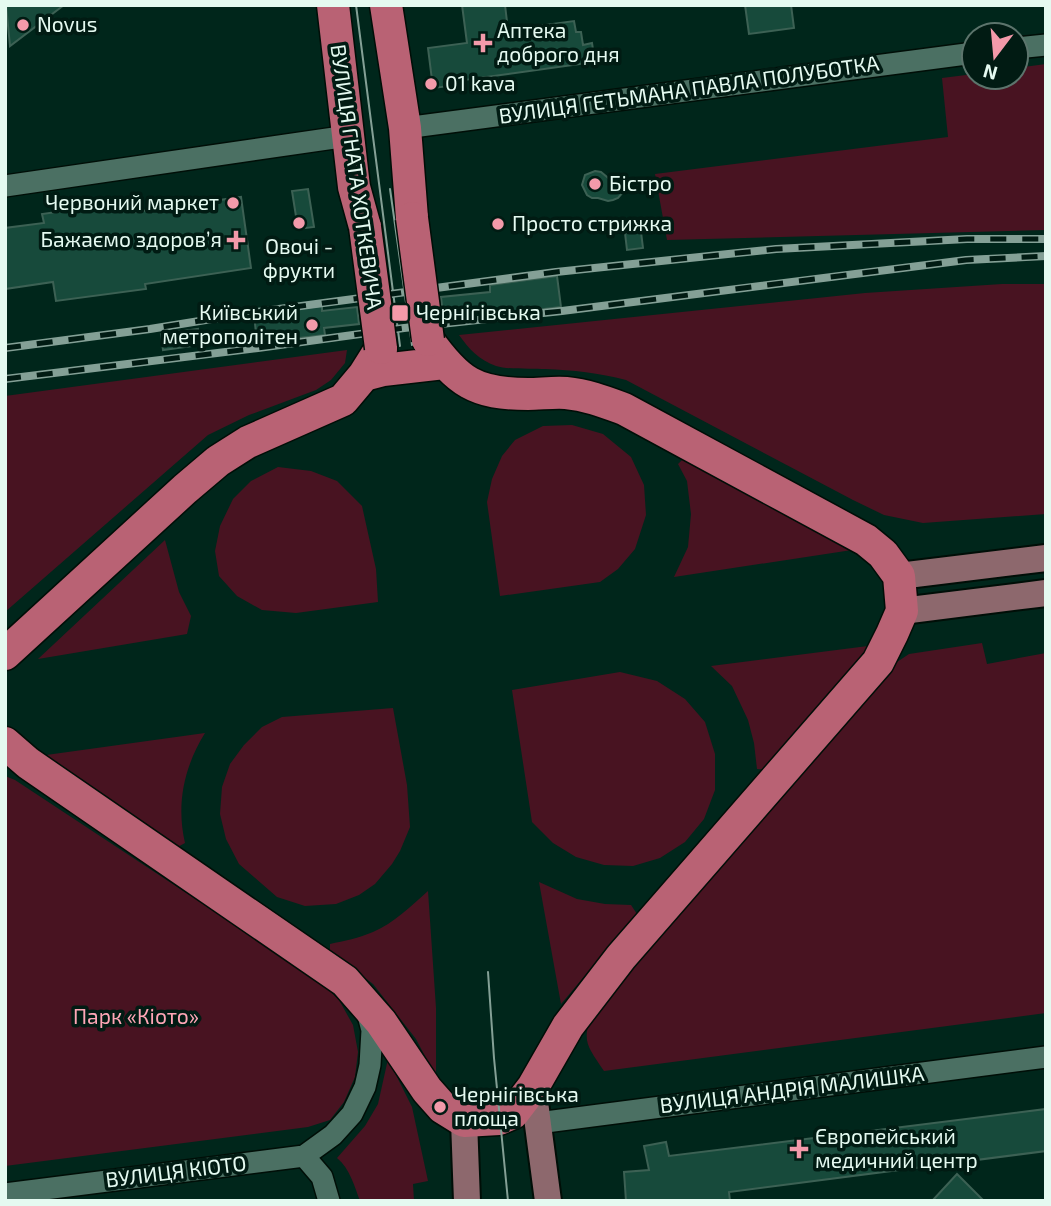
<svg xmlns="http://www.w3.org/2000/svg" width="1051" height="1206" viewBox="0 0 1051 1206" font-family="'Exo 2',sans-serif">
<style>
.green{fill:#481321}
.building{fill:#174a3b;stroke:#3c6154;stroke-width:2}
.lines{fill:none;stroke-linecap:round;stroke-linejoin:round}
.minor-casing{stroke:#000e07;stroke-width:24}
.major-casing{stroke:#000e07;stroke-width:30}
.highway-casing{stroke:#000e07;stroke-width:35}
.minor{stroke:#4b7063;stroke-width:21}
.major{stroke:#8d686d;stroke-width:26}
.highway{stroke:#b96274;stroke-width:32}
.tram{stroke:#84a096;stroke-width:2}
.rail-casing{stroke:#84a096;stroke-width:8}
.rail{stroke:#011b13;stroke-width:5;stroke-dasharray:16;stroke-linecap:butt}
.highway-bridge-casing{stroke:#000e07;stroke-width:35;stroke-linecap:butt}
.highway-bridge{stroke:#b96274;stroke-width:32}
.poi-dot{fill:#f39aaa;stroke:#011b13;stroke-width:2.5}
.labels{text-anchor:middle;stroke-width:7;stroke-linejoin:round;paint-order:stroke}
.poi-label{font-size:21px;fill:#e5faf1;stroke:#011b13;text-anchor:start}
.street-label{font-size:21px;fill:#e5faf1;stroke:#011b13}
.park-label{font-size:21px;fill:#fea6b6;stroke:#011b13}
</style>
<rect width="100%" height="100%" fill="#00261b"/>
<path class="green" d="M 1046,64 L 1046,230 L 667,240 L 655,174 L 948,137 L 942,78 L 974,74 L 974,77 L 1016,77 L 1016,68 Z
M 1002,284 L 1046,284 L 1046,514 L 923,523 L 884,515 L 853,500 L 626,380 C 599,373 573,370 545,369 C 531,368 509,370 496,366 C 479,360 469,349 459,335 L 865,293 Z
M 347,350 L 345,363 L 331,380 L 316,390 L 249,415 L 208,435 L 5,612 L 5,396 Z
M 572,425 L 603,434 L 631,457 L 644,485 L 646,515 L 635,549 L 618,569 L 600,582 L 500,596 L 487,502 L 492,479 L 502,456 L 515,440 L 543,426 Z
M 685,457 L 852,550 L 674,577 L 688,547 L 691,514 L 687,481 L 678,464 Z
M 278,467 L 311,471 L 337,481 L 362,506 L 376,569 L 378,602 L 296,613 L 262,610 L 237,596 L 219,576 L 215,551 L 220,526 L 233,499 L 251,481 Z
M 165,540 L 179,592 L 191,616 L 187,634 L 38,659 Z
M 982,643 L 987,664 L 1046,653 L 1046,1013 L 604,1071 C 586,1044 581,1041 594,1009 L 891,666 L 909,654 Z
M 868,646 L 870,656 L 769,770 L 757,769 L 754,743 L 748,720 L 732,686 L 711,666 Z
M 620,672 L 657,681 L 685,699 L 705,722 L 715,754 L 715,790 L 704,819 L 685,842 L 660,858 L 633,866 L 604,865 L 576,857 L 553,843 L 532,822 L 512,690 Z
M 393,708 L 407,785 L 410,827 L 400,851 L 392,864 L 375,884 L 359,895 L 336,904 L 305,906 L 277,897 L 239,864 L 226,839 L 220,814 L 222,787 L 230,764 L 244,745 L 262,727 L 282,717 Z
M 205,733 C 184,767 176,804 185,843 L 174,849 L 39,756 Z
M 5,776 L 15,780 L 318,980 L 339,1000 L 353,1025 L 358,1052 L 355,1077 L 344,1102 L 330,1120 L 308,1127 L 5,1166 Z
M 539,882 L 577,899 L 605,904 L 631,905 L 637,914 L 561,1004 Z
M 428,891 L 436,1008 L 436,1077 L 416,1039 L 373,984 L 330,951 L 330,944 C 344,941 359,938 373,932 C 394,923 411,906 428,891 Z
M 388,1059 L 412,1107 L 428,1181 L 413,1184 L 414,1201 L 360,1201 C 354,1185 350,1169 337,1158 L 365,1126 L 378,1104 Z"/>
<path class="building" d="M 6,5 L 64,5 L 10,46 Z
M 462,5 L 505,5 L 508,30 L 574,21 L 576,32 L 581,32 L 583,45 L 592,43 L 595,62 L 449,82 L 450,86 L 433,88 L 428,48 L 467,43 Z
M 745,5 L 791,5 L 794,28 L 749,34 Z
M 595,171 L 601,172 L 613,182 L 632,182 L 618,198 L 613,200 L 608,201 L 598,198 L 592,198 L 587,195 L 582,185 L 585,175 Z
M 308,189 L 314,227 L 298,229 L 292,191 Z
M 241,197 L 251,268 L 145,284 L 146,289 L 56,301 L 53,282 L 5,289 L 5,228 L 44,223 L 42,214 L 134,201 L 135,212 Z
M 641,232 L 643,248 L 627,250 L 625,233 Z
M 557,276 L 561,307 L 493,315 L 493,309 L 443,315 L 441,297 L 490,292 L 490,285 Z
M 322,306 L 322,311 L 357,307 L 359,324 L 324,328 L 325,335 L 257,343 L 254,314 Z
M 198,329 L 200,345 L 163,350 L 161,334 Z
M 1046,1109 L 1046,1151 L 729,1192 L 730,1201 L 626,1201 L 624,1172 L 649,1170 L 644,1146 L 666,1142 L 669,1156 Z
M 957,1174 L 984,1201 L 932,1201 Z"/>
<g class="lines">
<defs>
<path id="minor" d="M 1016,48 L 1046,45
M 405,128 L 974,53
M 5,186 L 348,136
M 538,1123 L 1046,1057
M 304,1156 L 322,1177 L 329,1201
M 5,1194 L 304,1156 L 333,1135 L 352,1114 L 365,1087 L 370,1065 L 372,1030 L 366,1008"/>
<path id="major" d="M 899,576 L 1046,558
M 902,611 L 1046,593
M 533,1087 L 548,1201
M 464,1121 L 467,1201"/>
<path id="highway" d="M 333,5 L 354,187 L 365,227
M 386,5 L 405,128 L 412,218
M 364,375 L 383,370 L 444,363
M 5,654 L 185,489 L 218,461 L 248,442 L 343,400 L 364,375 L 381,348
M 5,743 L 28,763 L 345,981 L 381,1022 L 427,1090 L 443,1108 L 464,1121 L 499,1119 L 513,1113 L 533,1087 L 568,1026 L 621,957 L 878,662 L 892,634 L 902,611 L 899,576 L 883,554 L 866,540 L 624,409 C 605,402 587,395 566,393 C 554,392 540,394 528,394 C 475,394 458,382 428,340"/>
</defs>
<use href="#minor" class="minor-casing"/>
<use href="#major" class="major-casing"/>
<use href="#highway" class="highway-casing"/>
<use href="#minor" class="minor"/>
<use href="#major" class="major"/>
<use href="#highway" class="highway"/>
<path class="tram" d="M 356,5 L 400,346
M 390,189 L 412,345
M 488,972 L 494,1058 L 508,1201"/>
<defs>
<path id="rail" d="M 5,348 L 150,329 L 249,313 L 556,272 L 776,249 L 967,239 L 1046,239
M 5,379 L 258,348 L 404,328 L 562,311 L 966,260 L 1046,256"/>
</defs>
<use href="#rail" class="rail-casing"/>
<use href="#rail" class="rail"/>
<defs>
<path id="highway-bridge" d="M 412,218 L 428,340
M 365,227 L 381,348"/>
</defs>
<use href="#highway-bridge" class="highway-bridge-casing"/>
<use href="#highway-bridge" class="highway-bridge"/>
</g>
<g class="poi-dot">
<circle cx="23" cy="25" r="7"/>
<path d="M479.5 32.5h7v7h7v7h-7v7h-7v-7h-7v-7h7z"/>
<circle cx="431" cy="84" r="7"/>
<circle cx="595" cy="184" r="7"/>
<circle cx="233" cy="203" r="7"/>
<circle cx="299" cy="223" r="7"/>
<circle cx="498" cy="224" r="7"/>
<path d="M232.5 229.5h7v7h7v7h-7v7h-7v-7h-7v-7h7z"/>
<rect x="391" y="304" width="18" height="18" rx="3.5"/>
<circle cx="312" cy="325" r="7"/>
<circle cx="440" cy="1107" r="7"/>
<path d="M795.5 1138.5h7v7h7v7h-7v7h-7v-7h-7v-7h7z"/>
</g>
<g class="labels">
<g class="poi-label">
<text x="37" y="32">Novus</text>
<text x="497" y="38">Аптека<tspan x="497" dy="24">доброго дня</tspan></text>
<text x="445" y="91">01 kava</text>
<text x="609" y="191">Бістро</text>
<text x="219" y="210" text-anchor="end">Червоний маркет</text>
<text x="512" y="231">Просто стрижка</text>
<text x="222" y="247" text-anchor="end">Бажаємо здоровʼя</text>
<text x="299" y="254" text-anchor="middle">Овочі -<tspan x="299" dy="24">фрукти</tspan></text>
<text x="298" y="320" text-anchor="end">Київський<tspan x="298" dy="24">метрополітен</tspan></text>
<text x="416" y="320">Чернігівська</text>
<text x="454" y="1102">Чернігівська<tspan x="454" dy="24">площа</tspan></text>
<text x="815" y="1144">Європейський<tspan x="815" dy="24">медичний центр</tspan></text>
</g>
<g class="street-label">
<text transform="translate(689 90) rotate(-8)" y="7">ВУЛИЦЯ ГЕТЬМАНА ПАВЛА ПОЛУБОТКА</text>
<text transform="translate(356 177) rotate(82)" y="7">ВУЛИЦЯ ГНАТА ХОТКЕВИЧА</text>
<text transform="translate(792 1090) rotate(-7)" y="7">ВУЛИЦЯ АНДРІЯ МАЛИШКА</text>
<text transform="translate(176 1172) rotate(-7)" y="7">ВУЛИЦЯ КІОТО</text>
</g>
<g class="park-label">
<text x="136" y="1024">Парк «Кіото»</text>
</g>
</g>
<rect width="1051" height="1206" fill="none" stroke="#e5faf1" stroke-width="14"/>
<g transform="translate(995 56) rotate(196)"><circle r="33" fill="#011b13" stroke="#5c746c" stroke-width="2"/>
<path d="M0-5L12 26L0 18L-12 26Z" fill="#f39aaa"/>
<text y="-10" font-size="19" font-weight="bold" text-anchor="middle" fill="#e5faf1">N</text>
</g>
</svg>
